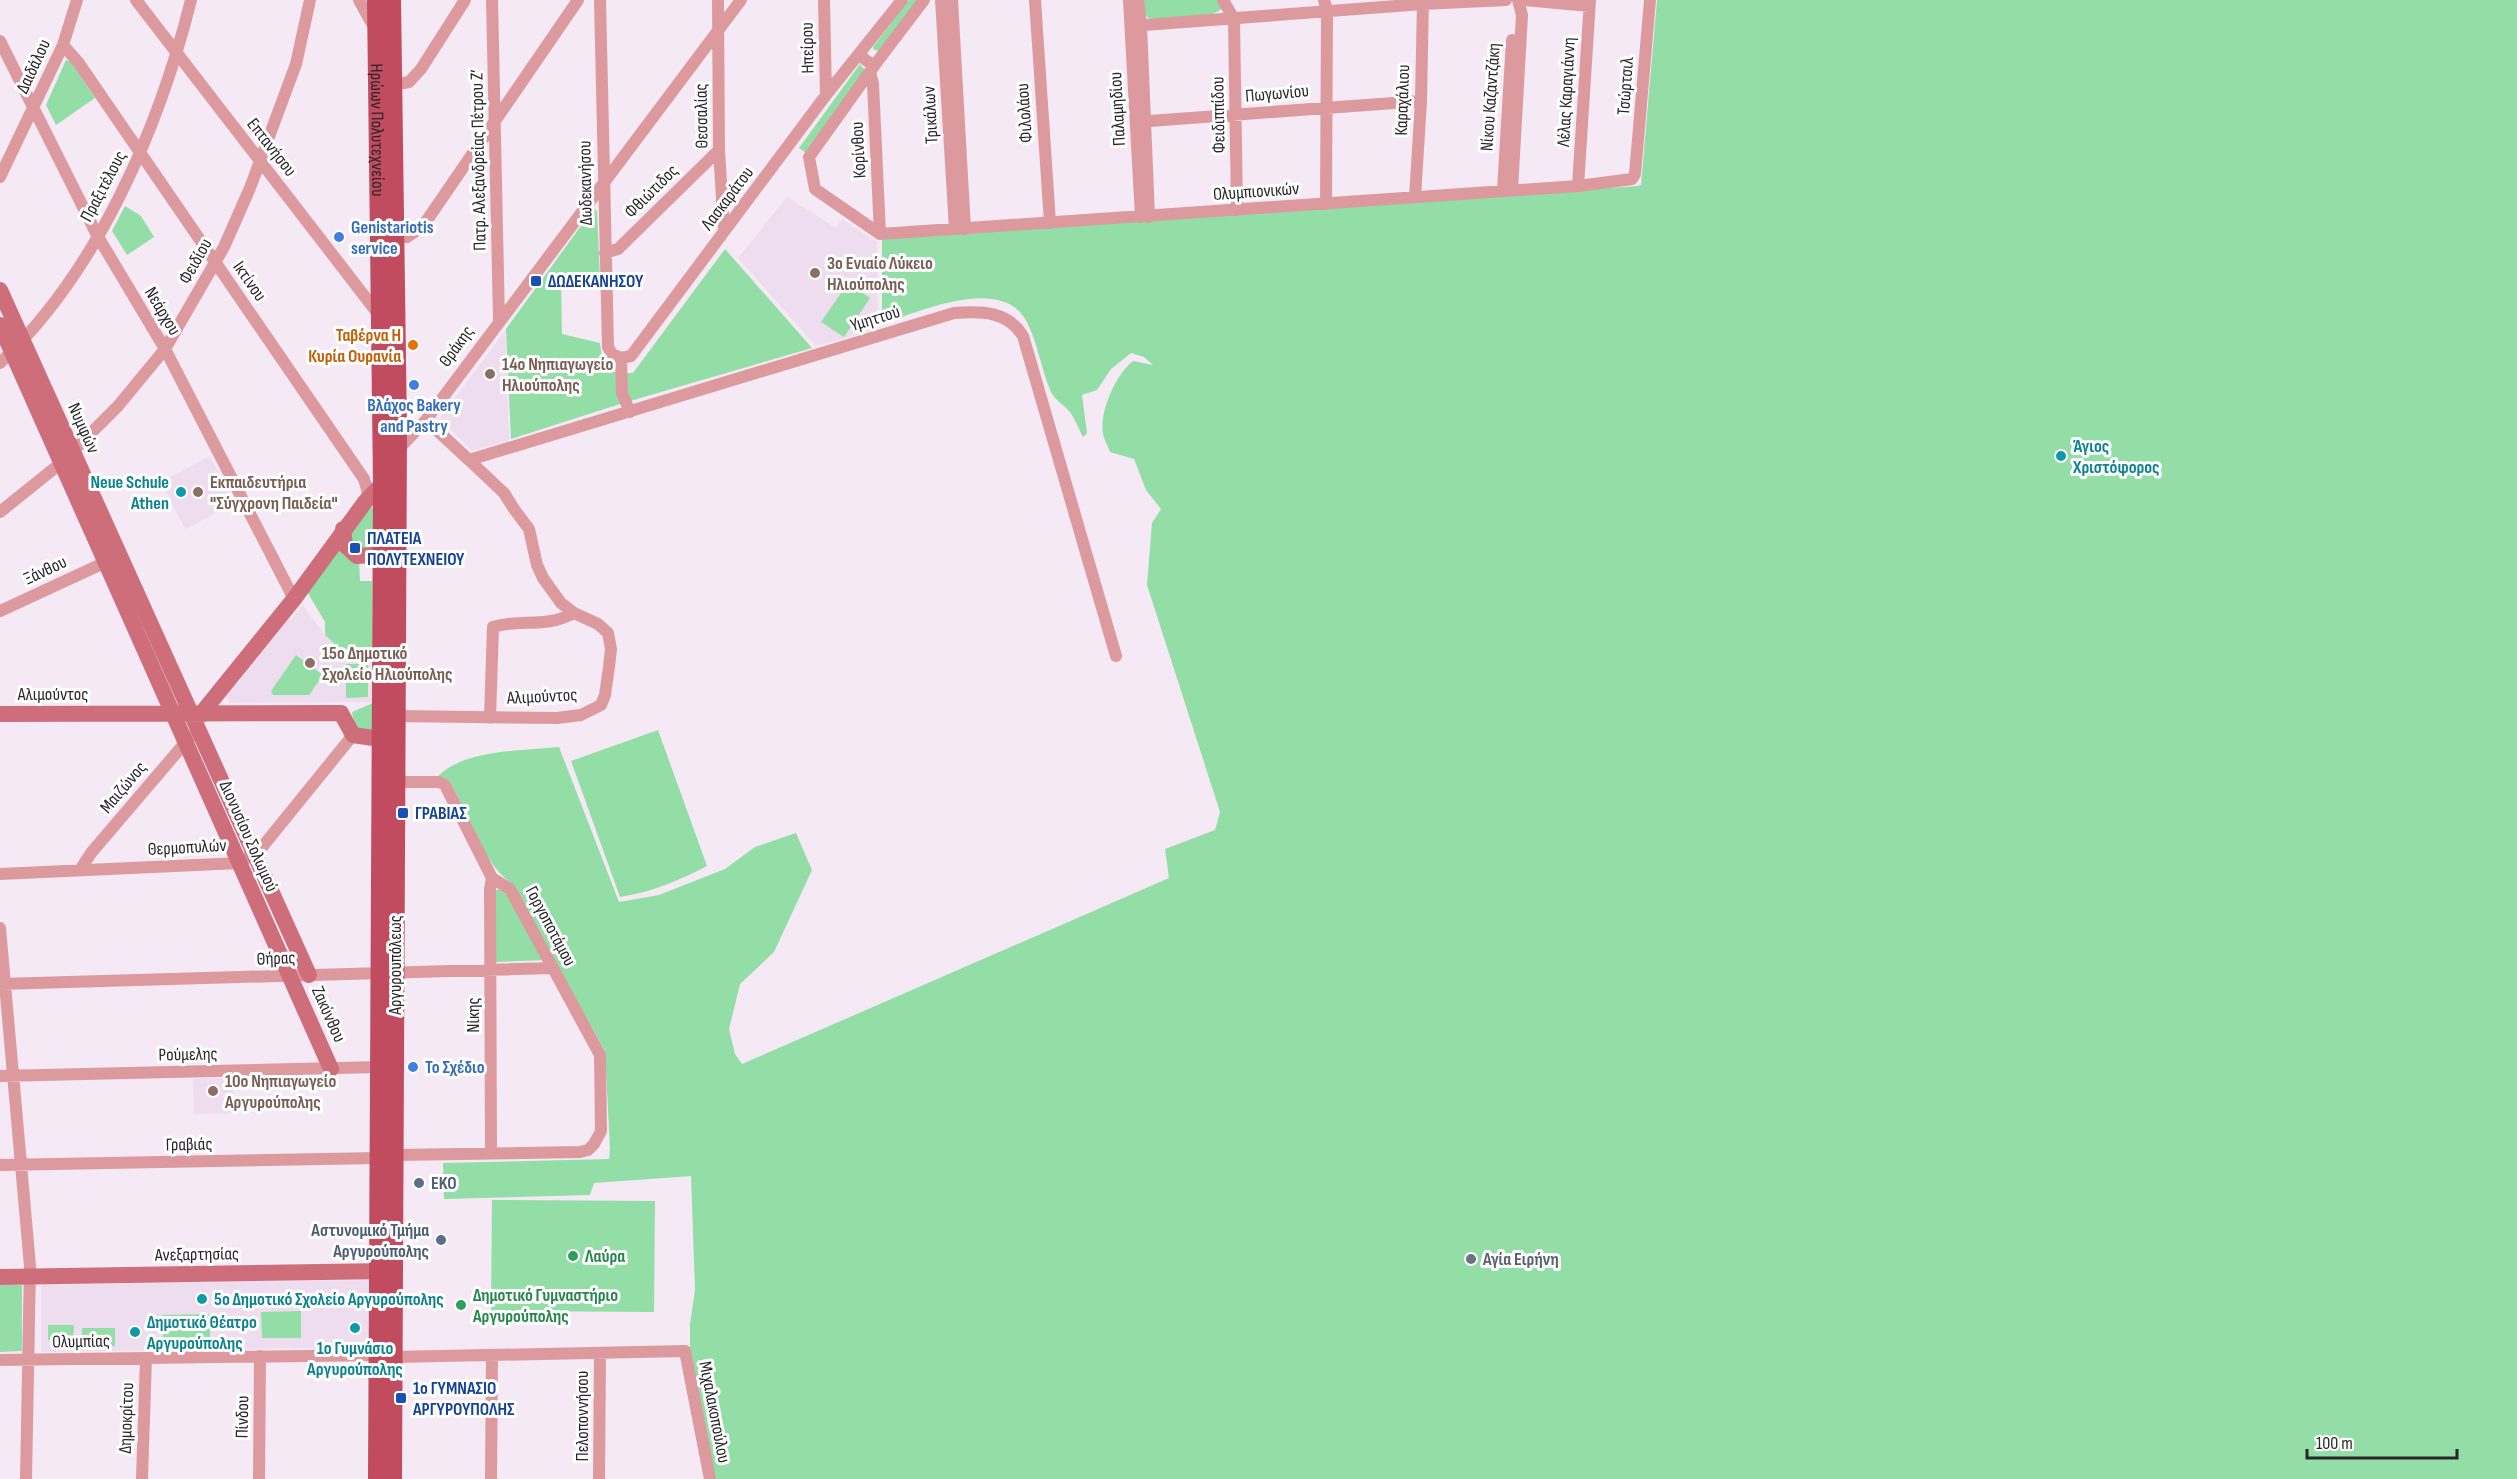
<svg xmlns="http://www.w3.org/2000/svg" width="2517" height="1479" viewBox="0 0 2517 1479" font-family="'Sofia Sans Condensed',sans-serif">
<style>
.built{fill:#eeddef}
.green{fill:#93dea6}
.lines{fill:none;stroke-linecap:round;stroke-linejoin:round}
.street{stroke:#dc9a9f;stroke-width:12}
.secondary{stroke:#cd6e7a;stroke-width:16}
.primary{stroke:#c14c5f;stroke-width:18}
.shop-dot{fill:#3f7fe0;stroke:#fff;stroke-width:2}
.education-dot{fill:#8d6e63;stroke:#fff;stroke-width:2}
.transit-dot{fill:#1a4fb4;stroke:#fff;stroke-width:2}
.food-dot{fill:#e8710a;stroke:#fff;stroke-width:2}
.culture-dot{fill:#0f9aa8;stroke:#fff;stroke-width:2}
.service-dot{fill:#5c6f8a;stroke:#fff;stroke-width:2}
.leisure-dot{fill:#2e9e5b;stroke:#fff;stroke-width:2}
.worship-dot{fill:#6b7280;stroke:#fff;stroke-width:2}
.labels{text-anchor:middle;stroke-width:6;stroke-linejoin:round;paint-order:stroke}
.street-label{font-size:18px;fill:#292529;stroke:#fff}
.shop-label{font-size:18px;font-weight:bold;fill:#366cbe;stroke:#fff;text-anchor:start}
.education-label{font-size:18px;font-weight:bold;fill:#785e54;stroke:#fff;text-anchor:start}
.transit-label{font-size:18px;font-weight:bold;fill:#164399;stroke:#fff;text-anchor:start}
.food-label{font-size:18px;font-weight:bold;fill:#c56008;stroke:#fff;text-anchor:end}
.culture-label{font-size:18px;font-weight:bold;fill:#0d838f;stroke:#fff;text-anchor:start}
.service-label{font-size:18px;font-weight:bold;fill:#4e5e75;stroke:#fff;text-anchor:start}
.leisure-label{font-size:18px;font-weight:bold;fill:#27864d;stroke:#fff;text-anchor:start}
.worship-label{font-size:18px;font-weight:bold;fill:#5b616d;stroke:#fff;text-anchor:start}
</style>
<rect width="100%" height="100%" fill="#f5e9f5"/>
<path class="built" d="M 787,197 L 836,228 L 842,219 L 877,242 L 878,329 L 816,346 L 738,258 Z
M 505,331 L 509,440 L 472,451 L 440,418 Z
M 210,456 L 235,503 L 185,529 L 161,482 Z
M 302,605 L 325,635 L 341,650 L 370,649 L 371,702 L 230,703 L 224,696 L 234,684 L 240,683 L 240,676 L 286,616 L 291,620 Z
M 233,1077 L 234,1113 L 194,1114 L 193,1079 Z
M 369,1280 L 368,1347 L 41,1352 L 41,1285 Z"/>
<path class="green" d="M 909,0 L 918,0 L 879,51 L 874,50 L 873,47 Z
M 1141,0 L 1218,0 L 1223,8 C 1208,21 1168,20 1148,18 L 1143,11 Z
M 1657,0 L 2517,0 L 2517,1479 L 715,1479 L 690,1347 L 690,1324 L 695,1290 L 691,1176 L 594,1183 L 590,1195 L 444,1199 L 443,1163 L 609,1159 L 610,1149 L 605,1051 L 511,883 C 483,863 466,812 450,781 L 437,777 C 464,749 522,751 559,747 L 619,902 L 659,895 L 725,869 L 755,847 L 796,833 L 812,870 L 774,952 L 740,984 L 729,1029 L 735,1054 L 742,1064 L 1169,878 L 1165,849 L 1215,830 L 1220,812 L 1147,585 L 1152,523 L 1161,509 L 1146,490 L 1134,459 L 1110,452 C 1108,446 1104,440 1103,434 C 1099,412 1116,374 1133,361 L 1153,365 L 1144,357 L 1131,353 L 1111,369 L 1097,390 L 1082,395 L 1087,433 L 1083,437 C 1079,429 1075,419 1070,412 C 1064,405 1055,400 1051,392 C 1041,369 1038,344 1027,322 C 1002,274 919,312 882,324 L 882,236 L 1638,186 L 1641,185 Z
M 66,60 L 71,62 L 95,98 L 56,125 L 46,105 Z
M 860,64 L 865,70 L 806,153 L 799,148 Z
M 125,206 L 141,216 L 154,237 L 127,255 L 112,231 Z
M 594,208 L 597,211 L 600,279 L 561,282 L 562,334 L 600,343 L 603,366 C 613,374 621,373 633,373 L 725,249 L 812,348 L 620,404 L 511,439 L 506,329 Z
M 848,283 L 870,298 L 844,337 L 821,322 Z
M 371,507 L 374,509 L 373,545 L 368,549 L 357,548 L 351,542 L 351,529 Z
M 337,549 L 359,562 L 360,581 L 372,581 L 372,649 L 341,650 L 325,635 L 325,622 L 306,590 Z
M 296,655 L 323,675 L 309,695 L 273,695 L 271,691 Z
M 346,664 L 368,664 L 368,697 L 346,698 Z
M 373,703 L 373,731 L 355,728 L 352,712 Z
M 658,730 L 707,866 C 678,881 652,892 620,897 L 571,761 Z
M 499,889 L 504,890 L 546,960 L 496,962 L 495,891 Z
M 492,1200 L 655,1201 L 654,1312 L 491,1311 Z
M 0,1285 L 22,1285 L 22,1351 L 0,1352 Z
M 301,1311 L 301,1338 L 262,1338 L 261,1312 Z
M 210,1314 L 210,1342 L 163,1342 L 162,1315 Z
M 48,1325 L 74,1325 L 73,1340 L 48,1340 Z
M 82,1328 L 115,1328 L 115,1346 L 82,1347 Z"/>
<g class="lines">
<path class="street" d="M 136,0 L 379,315
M 359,0 L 375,29
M 492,0 L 499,320
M 600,0 L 608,347 L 612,354 L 621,358
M 718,0 L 719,150 L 724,231
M 824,0 L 826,95
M 941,0 L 955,229
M 952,0 L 965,229
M 1035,0 L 1050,223
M 1129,0 L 1141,217
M 1138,0 L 1141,25 L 1149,217
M 1223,0 L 1234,19 L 1237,210
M 1324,0 L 1327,11 L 1326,204
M 1524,0 L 1589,6
M 1131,26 L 1423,4 L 1506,0
M 0,41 L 97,235 L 165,349 L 294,599
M 63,45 L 78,62 L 364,479 L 368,493 L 365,502
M 859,55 L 874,66 L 924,0
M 874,66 L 809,157 L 815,189 L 880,234 L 1578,186 L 1632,179 L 1635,174 L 1650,0
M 870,72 L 873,84 L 880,234
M 393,85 L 409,82 L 421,69 L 465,0
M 1136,122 L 1421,101
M 0,177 L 63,45 L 77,0
M 1578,186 L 1590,0
M 1503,190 L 1512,40
M 1512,190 L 1522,15 L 1518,0
M 1415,197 L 1421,101 L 1423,0
M 394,238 L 407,237 L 423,226 L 578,0
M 605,253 L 618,249 L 719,150
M 621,358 L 631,356 L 826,95 L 902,0
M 621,358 L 622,393 L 630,412
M 0,363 C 98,271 159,128 191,0
M 426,420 L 469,460 L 954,313 C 981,311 1008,311 1023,336 L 1116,656
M 397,451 L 426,420 L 741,0
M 0,512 L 61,463 L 118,406 L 165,349 L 224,247 L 250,188 L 296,64 L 310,0
M 0,611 L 106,562
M 395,716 L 557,718 L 581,715 L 601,705 L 605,695 L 609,667 L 611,649 L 608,633 L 598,624 L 574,613 L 561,603 L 543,578 L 537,565 L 529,529 L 514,509 L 504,493 L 469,460
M 490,718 L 493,627 C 522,618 544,629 574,613
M 80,870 L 91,853 L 190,737
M 0,874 L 240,863 L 263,846 L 353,735
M 0,928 L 30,1266 L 26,1479
M 0,984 L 553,968
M 0,1076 L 378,1067
M 491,1153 L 490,889 L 492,878
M 395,1155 L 580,1152 L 588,1150 L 594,1144 L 601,1131 L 600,1055 L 510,889 L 492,878 L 445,785 L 439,782 L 395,782
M 0,1165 L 378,1158
M 394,1357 L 685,1351 L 710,1479
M 0,1360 L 378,1355
M 142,1479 L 146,1358
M 259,1479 L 260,1356
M 491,1479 L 492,1356
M 599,1479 L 600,1354"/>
<path class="secondary" d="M 0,290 L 309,975
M 0,325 L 331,1069
M 343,529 L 345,545 L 357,556 L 372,555 L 381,542
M 0,714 L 341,713 L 353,735 L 380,739
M 204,714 L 205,709 L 294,599 L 365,502 L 382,484 L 385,477
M 0,1277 L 390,1271"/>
<g class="primary">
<path id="s1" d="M 376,0 L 382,484 L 377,1479"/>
<path d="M 392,0 L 398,432 L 393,1479"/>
</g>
</g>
<g class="shop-dot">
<circle cx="339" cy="237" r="6"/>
<circle cx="414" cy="385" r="6"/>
<circle cx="413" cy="1067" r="6"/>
</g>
<g class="education-dot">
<circle cx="815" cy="273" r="6"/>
<circle cx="490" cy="374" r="6"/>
<circle cx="198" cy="492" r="6"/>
<circle cx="310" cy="663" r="6"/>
<circle cx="213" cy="1091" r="6"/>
</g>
<g class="transit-dot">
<rect x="530" y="275" width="12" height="12" rx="3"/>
<rect x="349" y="542" width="12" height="12" rx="3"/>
<rect x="397" y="807" width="12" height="12" rx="3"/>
<rect x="395" y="1392" width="12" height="12" rx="3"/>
</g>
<circle class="food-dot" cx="413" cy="345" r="6"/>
<g class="culture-dot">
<circle cx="2061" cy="456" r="6"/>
<circle cx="181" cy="492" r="6"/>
<circle cx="202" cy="1299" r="6"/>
<circle cx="355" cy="1328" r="6"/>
<circle cx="135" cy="1332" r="6"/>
</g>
<g class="service-dot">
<circle cx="419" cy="1183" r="6"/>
<circle cx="441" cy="1240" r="6"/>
</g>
<g class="leisure-dot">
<circle cx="573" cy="1256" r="6"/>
<circle cx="461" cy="1305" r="6"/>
</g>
<circle class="worship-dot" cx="1471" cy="1259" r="6"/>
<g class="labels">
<g class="street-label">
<text transform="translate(807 48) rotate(-91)" y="6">Ηπείρου</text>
<text transform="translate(33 66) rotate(-65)" y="6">Δαιδάλου</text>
<text transform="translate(1625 86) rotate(-86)" y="6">Τσώρτσιλ</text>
<text transform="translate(1566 92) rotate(-87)" y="6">Λέλας Καραγιάννη</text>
<text transform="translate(1277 93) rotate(-5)" y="6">Πωγωνίου</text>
<text transform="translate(1490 97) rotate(-86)" y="6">Νίκου Καζαντζάκη</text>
<text transform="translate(1402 100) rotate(-88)" y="6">Καραχάλιου</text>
<text transform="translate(1117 109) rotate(-93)" y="6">Παλαμηδίου</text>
<text transform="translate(1024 113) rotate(-94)" y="6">Φιλολάου</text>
<text transform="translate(930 115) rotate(-93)" y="6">Τρικάλων</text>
<text transform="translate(1218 115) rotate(-91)" y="6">Φειδιππίδου</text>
<text transform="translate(701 116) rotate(-91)" y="6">Θεσσαλίας</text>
<text dy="6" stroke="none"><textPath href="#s1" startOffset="130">Ηρώων Πολυτεχνείου</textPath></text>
<text transform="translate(272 147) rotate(52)" y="6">Επτανήσου</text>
<text transform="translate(858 150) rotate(-93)" y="6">Κορίνθου</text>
<text transform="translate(478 160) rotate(-91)" y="6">Πατρ. Αλεξανδρείας Πέτρου Ζ’</text>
<text transform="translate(585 183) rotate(-91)" y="6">Δωδεκανήσου</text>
<text transform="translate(103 186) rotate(-62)" y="6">Πραξιτέλους</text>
<text transform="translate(651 191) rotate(-45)" y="6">Φθιώτιδος</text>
<text transform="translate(1256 191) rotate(-4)" y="6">Ολυμπιονικών</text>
<text transform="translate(727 198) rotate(-53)" y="6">Λασκαράτου</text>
<text transform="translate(195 261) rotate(-61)" y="6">Φειδίου</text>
<text transform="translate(250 281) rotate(55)" y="6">Ικτίνου</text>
<text transform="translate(163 311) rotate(59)" y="6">Νεάρχου</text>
<text transform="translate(875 318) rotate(-17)" y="6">Υμηττού</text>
<text transform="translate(456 346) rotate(-54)" y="6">Θράκης</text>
<text transform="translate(84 428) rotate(66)" y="6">Νυμφών</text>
<text transform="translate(45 570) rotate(-25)" y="6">Ξάνθου</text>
<text x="53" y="700">Αλιμούντος</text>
<text transform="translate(542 696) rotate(-3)" y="6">Αλιμούντος</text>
<text transform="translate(123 787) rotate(-50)" y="6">Μαιζώνος</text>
<text transform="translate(249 836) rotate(66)" y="6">Διονυσίου Σολωμού</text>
<text transform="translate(187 847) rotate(-3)" y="6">Θερμοπυλών</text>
<text transform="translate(551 926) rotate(62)" y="6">Γοργοποτάμου</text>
<text transform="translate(276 958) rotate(-2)" y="6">Θήρας</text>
<text transform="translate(395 965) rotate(-90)" y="6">Αργυρουπόλεως</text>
<text transform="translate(329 1014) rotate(66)" y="6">Ζακύνθου</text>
<text transform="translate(473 1015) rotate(-90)" y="6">Νίκης</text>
<text transform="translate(188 1054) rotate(-1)" y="6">Ρούμελης</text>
<text transform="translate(189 1144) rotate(-1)" y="6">Γραβιάς</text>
<text transform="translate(197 1254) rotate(-1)" y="6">Ανεξαρτησίας</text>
<text transform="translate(81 1341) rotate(-1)" y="6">Ολυμπίας</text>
<text transform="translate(715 1412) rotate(79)" y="6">Μιχαλακοπούλου</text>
<text transform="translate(582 1416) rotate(-90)" y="6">Πελοποννήσου</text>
<text transform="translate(242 1417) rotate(-89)" y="6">Πίνδου</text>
<text transform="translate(126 1418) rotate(-88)" y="6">Δημοκρίτου</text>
</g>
<g class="shop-label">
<text x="351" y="233">Genistariotis<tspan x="351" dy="21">service</tspan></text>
<text x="414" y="411" text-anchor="middle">Βλάχος Bakery<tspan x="414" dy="21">and Pastry</tspan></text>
<text x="425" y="1073">Το Σχέδιο</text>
</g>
<g class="education-label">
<text x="827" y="269">3ο Ενιαίο Λύκειο<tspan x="827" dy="21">Ηλιούπολης</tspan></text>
<text x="502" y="370">14ο Νηπιαγωγείο<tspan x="502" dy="21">Ηλιούπολης</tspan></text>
<text x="210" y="488">Εκπαιδευτήρια<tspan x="210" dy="21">"Σύγχρονη Παιδεία"</tspan></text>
<text x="322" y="659">15ο Δημοτικό<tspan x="322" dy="21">Σχολείο Ηλιούπολης</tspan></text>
<text x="225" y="1087">10ο Νηπιαγωγείο<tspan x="225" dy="21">Αργυρούπολης</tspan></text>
</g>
<g class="transit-label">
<text x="548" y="287">ΔΩΔΕΚΑΝΗΣΟΥ</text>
<text x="367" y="544">ΠΛΑΤΕΙΑ<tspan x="367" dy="21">ΠΟΛΥΤΕΧΝΕΙΟΥ</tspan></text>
<text x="415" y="819">ΓΡΑΒΙΑΣ</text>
<text x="413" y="1394">1ο ΓΥΜΝΑΣΙΟ<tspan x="413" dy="21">ΑΡΓΥΡΟΥΠΟΛΗΣ</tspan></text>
</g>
<g class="food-label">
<text x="401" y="341">Ταβέρνα Η<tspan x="401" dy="21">Κυρία Ουρανία</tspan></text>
</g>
<g class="culture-label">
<text x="2073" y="452">Άγιος<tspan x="2073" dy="21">Χριστόφορος</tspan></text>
<text x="169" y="488" text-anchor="end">Neue Schule<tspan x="169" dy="21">Athen</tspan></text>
<text x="214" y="1305">5ο Δημοτικό Σχολείο Αργυρούπολης</text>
<text x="147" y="1328">Δημοτικό Θέατρο<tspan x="147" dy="21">Αργυρούπολης</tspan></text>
<text x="355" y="1354" text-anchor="middle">1ο Γυμνάσιο<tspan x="355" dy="21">Αργυρούπολης</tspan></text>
</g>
<g class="service-label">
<text x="431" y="1189">EKO</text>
<text x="429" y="1236" text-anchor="end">Αστυνομικό Τμήμα<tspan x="429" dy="21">Αργυρούπολης</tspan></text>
</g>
<g class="leisure-label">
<text x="585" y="1262">Λαύρα</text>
<text x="473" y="1301">Δημοτικό Γυμναστήριο<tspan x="473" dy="21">Αργυρούπολης</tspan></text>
</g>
<g class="worship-label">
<text x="1483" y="1265">Αγία Ειρήνη</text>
</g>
</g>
<path d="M2307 1449v9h150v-9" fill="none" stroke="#292529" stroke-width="3"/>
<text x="2316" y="1449" font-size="18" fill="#292529" stroke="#ffffff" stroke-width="4.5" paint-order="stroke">100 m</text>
</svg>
